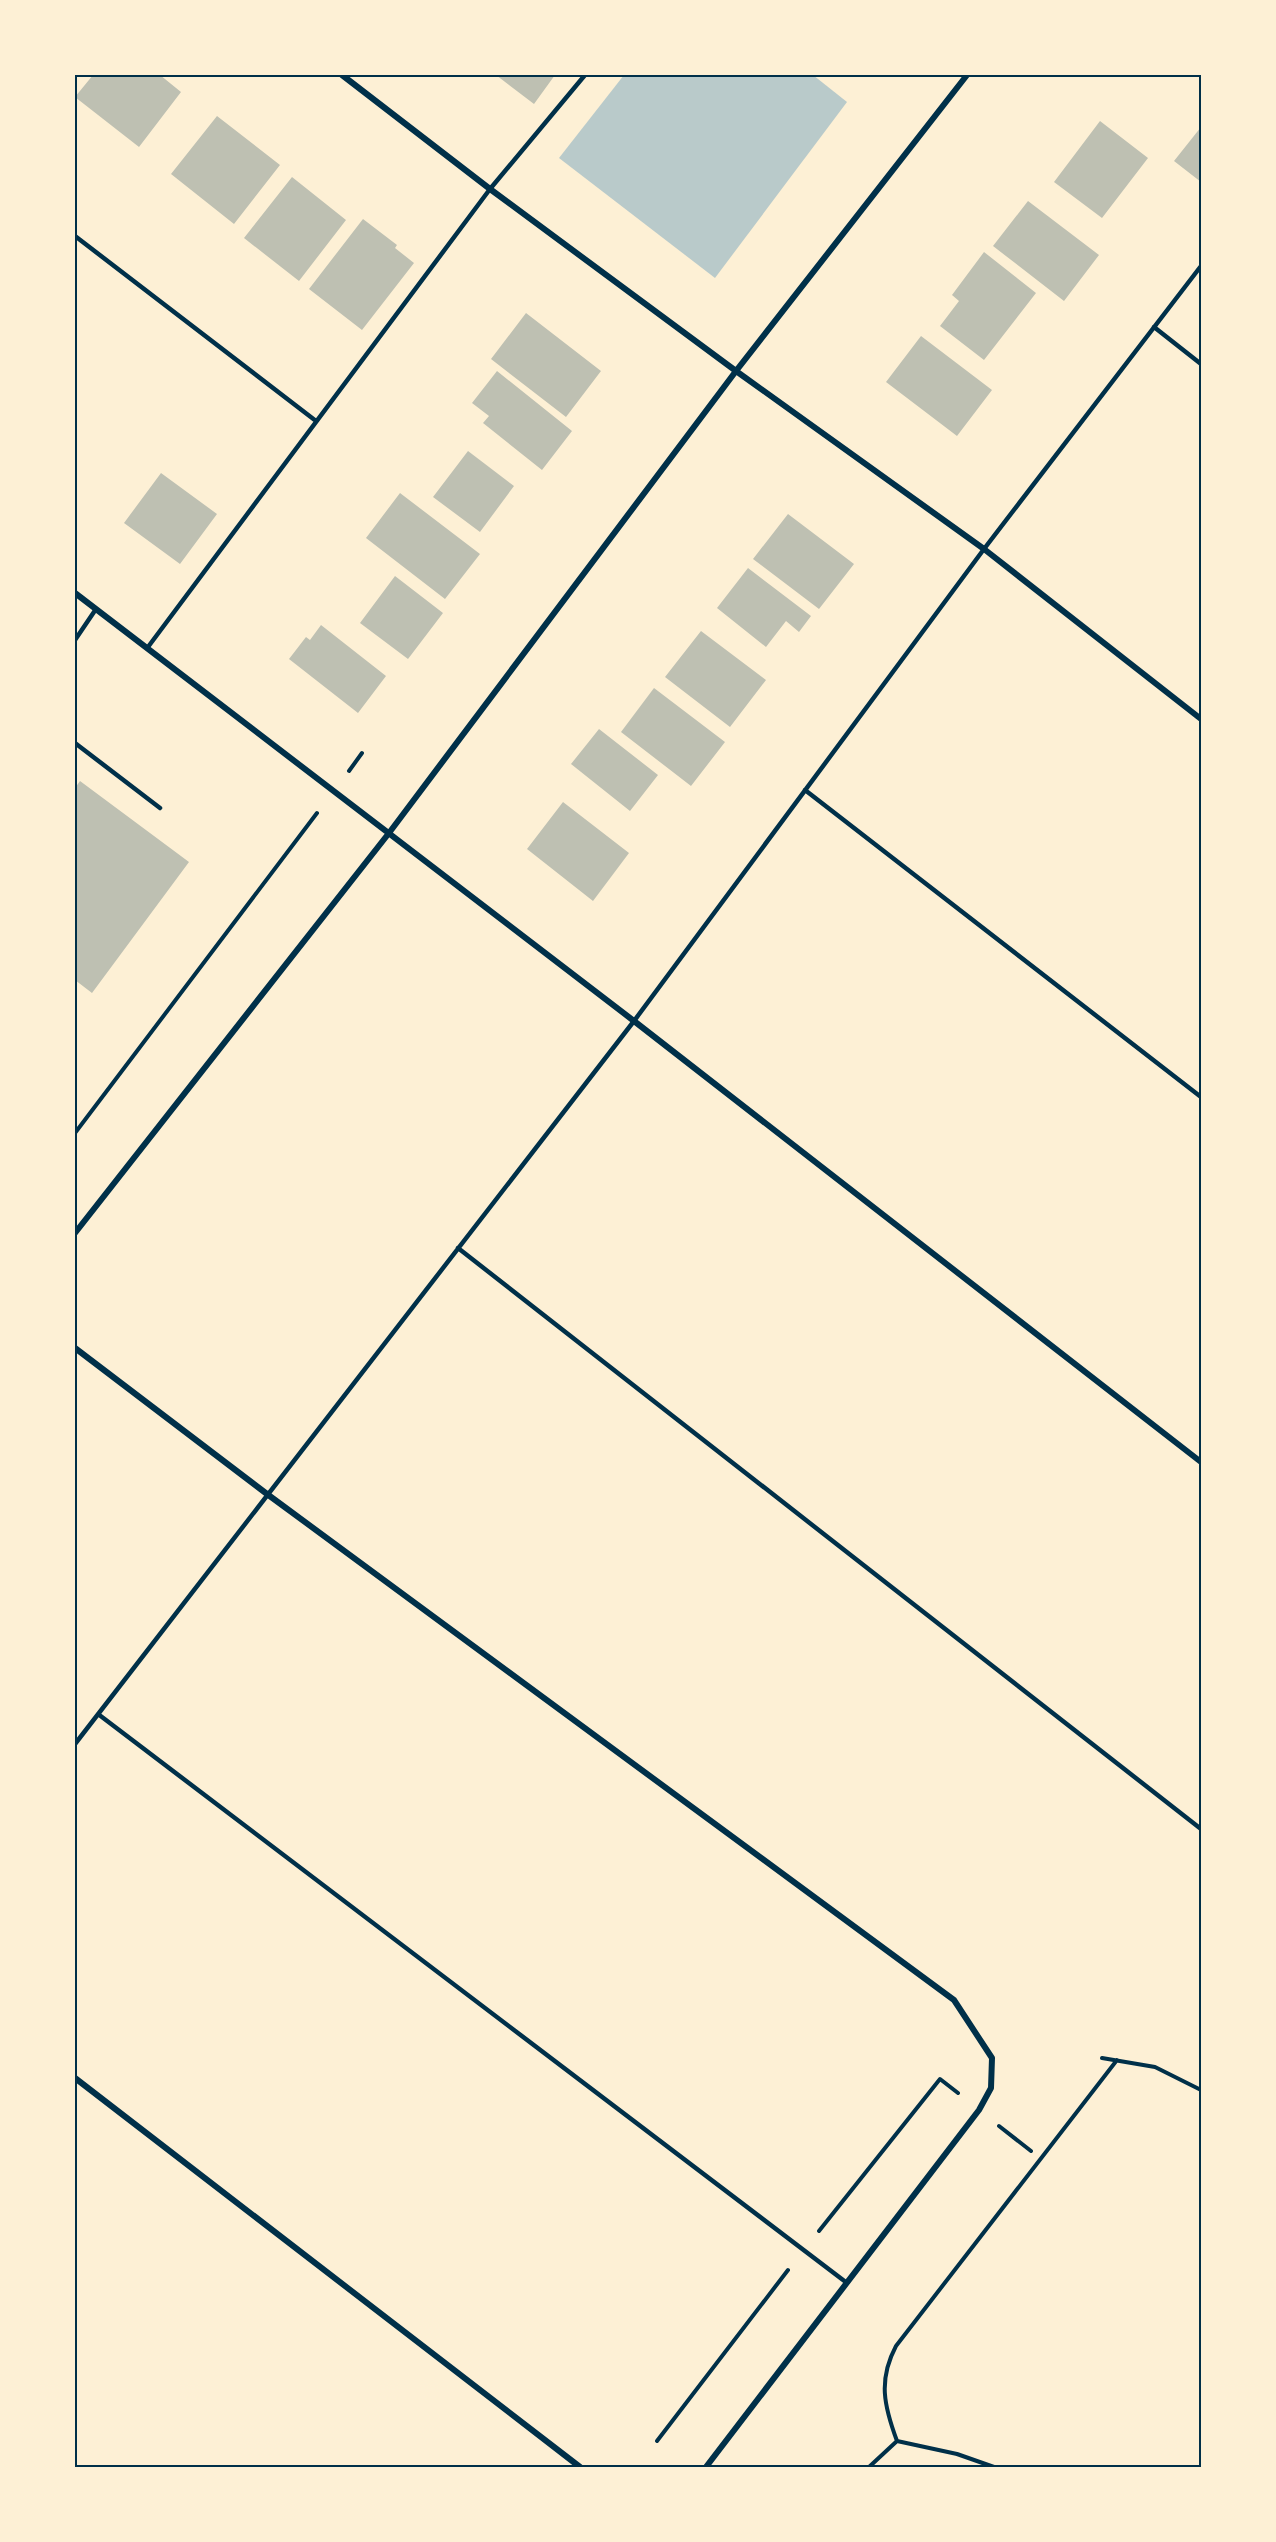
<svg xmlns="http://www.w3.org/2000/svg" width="1276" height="2542" viewBox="0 0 1276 2542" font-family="'Fira Sans Condensed',sans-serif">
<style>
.green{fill:#b9caca}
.building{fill:#bec0b2}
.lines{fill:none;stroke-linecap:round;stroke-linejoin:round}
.path{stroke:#003049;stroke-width:4}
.service{stroke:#003049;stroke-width:4.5}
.minor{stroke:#003049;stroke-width:6}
.neatline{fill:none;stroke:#003049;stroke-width:2}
</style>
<rect width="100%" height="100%" fill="#fdf0d5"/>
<path class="green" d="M 624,75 L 813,75 L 847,102 L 715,278 L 559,158 Z"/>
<path class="building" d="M 93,75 L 160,75 L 181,92 L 139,147 L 75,97 Z
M 496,75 L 555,75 L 534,104 Z
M 217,116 L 280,165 L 234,224 L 171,174 Z
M 1100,121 L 1148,158 L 1102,218 L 1054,182 Z
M 1201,127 L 1201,182 L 1174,161 Z
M 292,177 L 346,220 L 299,281 L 244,238 Z
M 1028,201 L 1099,255 L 1064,301 L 993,246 Z
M 363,219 L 397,245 L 395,248 L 414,263 L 362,330 L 309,289 Z
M 984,252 L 1036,293 L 984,360 L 940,326 L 959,301 L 952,295 Z
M 526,313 L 601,371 L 566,417 L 491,359 Z
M 921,336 L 992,390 L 957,436 L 886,382 Z
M 497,371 L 572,431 L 542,470 L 483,423 L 489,416 L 472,403 Z
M 468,451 L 514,486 L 480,532 L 433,497 Z
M 161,473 L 217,514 L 180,564 L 124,523 Z
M 400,493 L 480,554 L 445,599 L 366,538 Z
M 788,514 L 854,564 L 819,609 L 753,559 Z
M 748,568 L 811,616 L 799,632 L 786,621 L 766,647 L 717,608 Z
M 395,576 L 443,613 L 408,659 L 360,623 Z
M 321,625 L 386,676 L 358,713 L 289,659 L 306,637 L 310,640 Z
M 701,631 L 766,680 L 730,727 L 665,677 Z
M 654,688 L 725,742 L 691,786 L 621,732 Z
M 599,729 L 658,775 L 630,811 L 571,764 Z
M 80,781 L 189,862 L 92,993 L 75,980 L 75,788 Z
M 563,802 L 629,853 L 593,901 L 527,849 Z"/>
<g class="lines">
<path class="path" d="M 349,771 L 362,753
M 75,1133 L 317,813
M 1102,2058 L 1155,2067 L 1201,2090
M 999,2126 L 1031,2151
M 819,2231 L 940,2079 L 958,2093
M 657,2441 L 788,2270
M 897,2441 C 884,2406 878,2380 896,2346 L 1117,2060
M 897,2441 L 957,2454 L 994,2467
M 869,2467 L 897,2441"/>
<path class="service" d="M 75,236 L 316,421
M 1154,327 L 1201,364
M 75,640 L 96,609
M 148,647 L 490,189 L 585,75
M 75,743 L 160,808
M 805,790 L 1201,1097
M 458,1248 L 1201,1829
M 98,1714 L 847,2283
M 75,1744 L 634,1021 L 984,549 L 1201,266"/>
<path class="minor" d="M 342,75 L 490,189 L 736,371 L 984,549 L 1201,719
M 75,593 L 634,1021 L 1201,1462
M 75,1233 L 389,833 L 736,371 L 967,75
M 75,1348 L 267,1494 L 954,2000 L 992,2058 L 991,2088 L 979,2110 L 706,2467
M 75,2078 L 580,2467"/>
</g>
<rect width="1276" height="2542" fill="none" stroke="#fdf0d5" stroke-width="153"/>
<rect x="76" y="76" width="1124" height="2390" class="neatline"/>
</svg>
